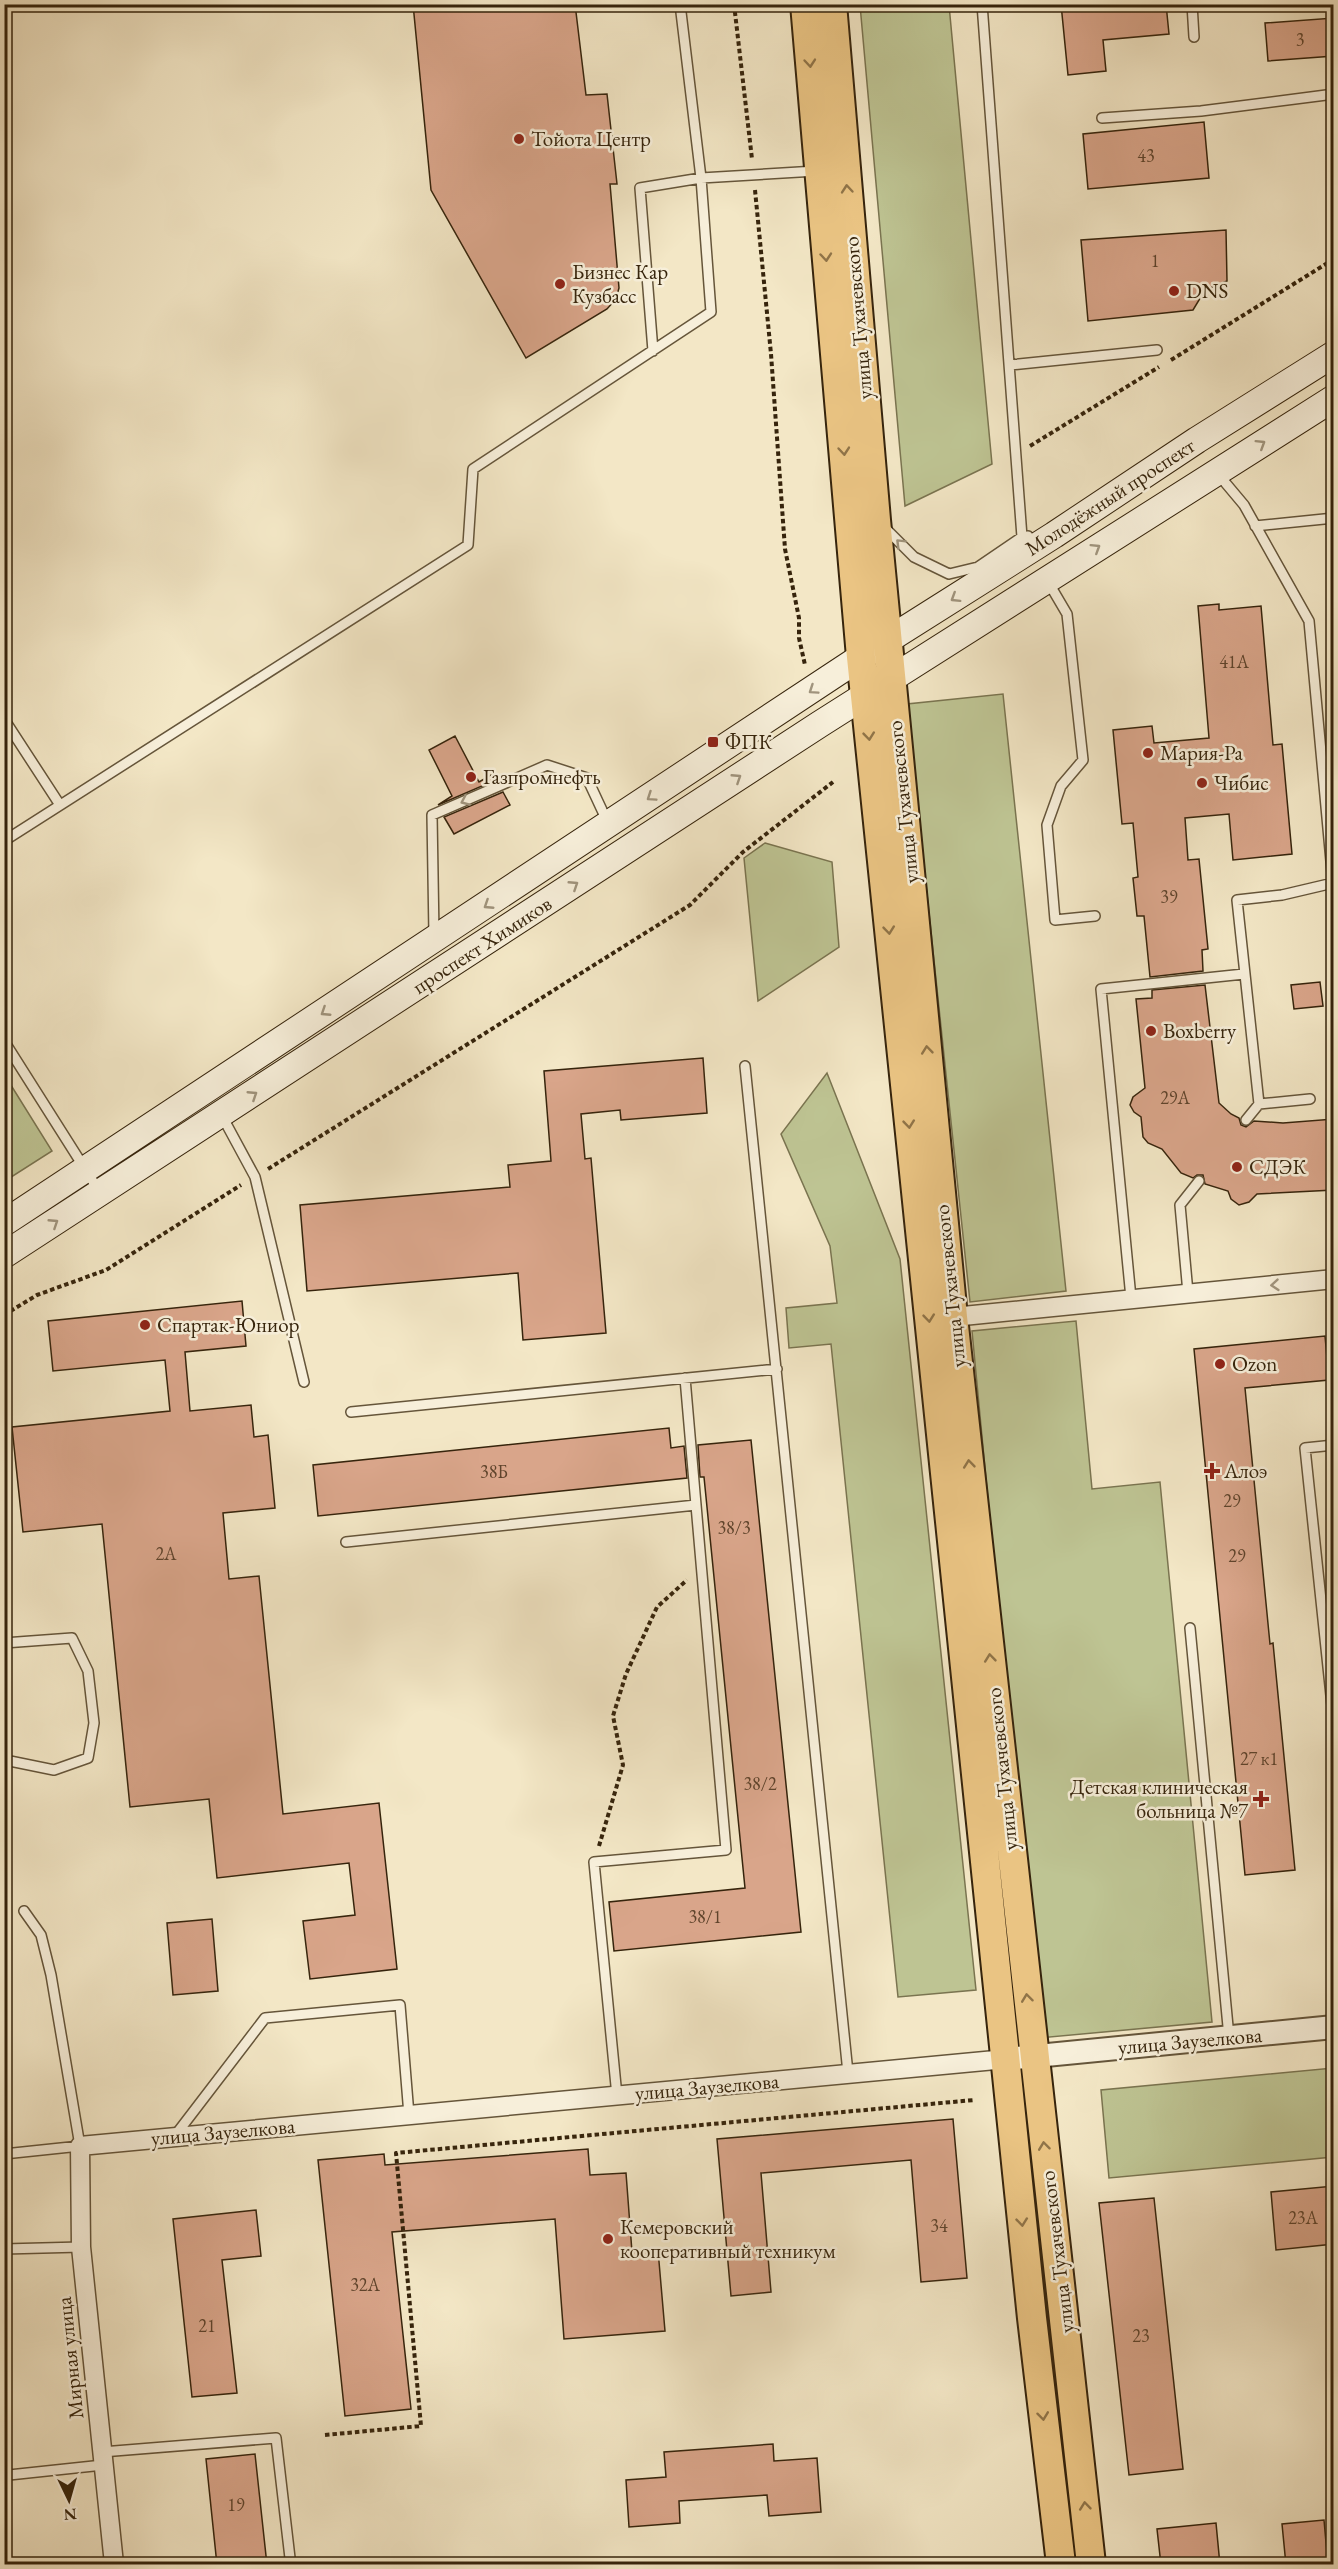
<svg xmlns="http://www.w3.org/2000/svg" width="1338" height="2569" viewBox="0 0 1338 2569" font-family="'EB Garamond',serif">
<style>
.green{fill:#bec493;stroke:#7a7450;stroke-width:1.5}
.building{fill:#d9a58a;stroke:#36240c;stroke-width:1.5}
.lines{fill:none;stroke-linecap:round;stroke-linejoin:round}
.service-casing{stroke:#65553a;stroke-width:12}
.minor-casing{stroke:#65553a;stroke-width:21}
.tertiary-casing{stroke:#65553a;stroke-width:26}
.secondary-casing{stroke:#36240c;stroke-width:28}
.primary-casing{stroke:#36240c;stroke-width:32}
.path{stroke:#36240c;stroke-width:4;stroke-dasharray:4.5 3;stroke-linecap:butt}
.service{stroke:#f7efda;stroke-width:9}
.minor{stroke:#f7efda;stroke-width:18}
.tertiary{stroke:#f7efda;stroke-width:22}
.secondary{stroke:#f7efda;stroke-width:26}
.primary{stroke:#eac483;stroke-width:28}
.oneway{stroke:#907448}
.oneway2{stroke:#a0947d}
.poi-dot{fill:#8f2418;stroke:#f7efda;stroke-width:2}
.labels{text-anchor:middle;stroke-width:5;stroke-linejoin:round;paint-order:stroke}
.number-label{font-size:18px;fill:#5f442c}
.poi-label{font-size:21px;fill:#36240c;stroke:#f7efda;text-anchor:start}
.street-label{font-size:21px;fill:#36240c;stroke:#f7efda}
</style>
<rect width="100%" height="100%" fill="#f3e7c6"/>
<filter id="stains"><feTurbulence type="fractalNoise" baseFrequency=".00333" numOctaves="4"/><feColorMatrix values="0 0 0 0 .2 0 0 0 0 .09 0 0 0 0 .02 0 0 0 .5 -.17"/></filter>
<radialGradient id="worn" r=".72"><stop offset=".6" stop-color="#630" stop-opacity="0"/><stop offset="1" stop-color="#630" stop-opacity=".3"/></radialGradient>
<path class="green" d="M 860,5 L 949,5 L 992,464 L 905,506 Z
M 1003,694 L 1066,1291 L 970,1302 L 907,704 Z
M 765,843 L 832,862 L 839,947 L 758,1001 L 744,858 Z
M 827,1073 L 900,1259 L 976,1990 L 898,1997 L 831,1344 L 789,1348 L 786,1308 L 837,1303 L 830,1246 L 781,1134 Z
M 4,1074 L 52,1151 L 5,1181 L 4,1181 Z
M 1076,1321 L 1092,1489 L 1160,1482 L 1212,2022 L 1039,2038 L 972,1331 Z
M 1333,2068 L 1333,2157 L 1109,2178 L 1101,2090 Z"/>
<path class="building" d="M 413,4 L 575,4 L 586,95 L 607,94 L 617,184 L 610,184 L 619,288 L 616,299 L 607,309 L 526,358 L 431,190 Z
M 1061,4 L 1166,4 L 1169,34 L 1103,40 L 1106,71 L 1068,75 Z
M 1334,18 L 1334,56 L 1268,61 L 1265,23 Z
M 1204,122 L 1209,178 L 1088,189 L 1083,134 Z
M 1226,230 L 1227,281 L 1205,290 L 1193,310 L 1088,321 L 1081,240 Z
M 1219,604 L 1219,610 L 1261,606 L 1273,745 L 1282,744 L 1292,854 L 1233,860 L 1229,814 L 1185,818 L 1188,860 L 1199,859 L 1208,949 L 1202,950 L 1203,971 L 1150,977 L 1144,916 L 1137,916 L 1133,878 L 1138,877 L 1133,823 L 1122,824 L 1113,730 L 1152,726 L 1154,743 L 1209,738 L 1198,606 Z
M 455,736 L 479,782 L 493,774 L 496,780 L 438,805 L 452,796 L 429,750 Z
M 503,792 L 510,805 L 454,834 L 444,817 Z
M 1320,982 L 1323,1006 L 1294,1009 L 1291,985 Z
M 1205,985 L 1219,1103 L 1231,1114 L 1239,1118 L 1241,1125 L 1246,1127 L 1254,1121 L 1283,1123 L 1334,1119 L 1334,1190 L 1257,1194 L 1249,1202 L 1239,1205 L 1231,1199 L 1228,1191 L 1205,1184 L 1203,1175 L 1197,1175 L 1193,1178 L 1181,1173 L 1162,1149 L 1148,1143 L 1143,1137 L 1141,1117 L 1134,1112 L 1130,1105 L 1133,1097 L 1145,1088 L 1136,999 L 1152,998 L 1152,990 Z
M 703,1058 L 707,1113 L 621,1120 L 620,1110 L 581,1114 L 585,1159 L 591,1158 L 606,1333 L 523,1340 L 518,1273 L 307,1291 L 300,1205 L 510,1187 L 508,1165 L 551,1161 L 544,1071 Z
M 242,1301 L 246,1346 L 185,1352 L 190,1411 L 251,1405 L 254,1437 L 268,1435 L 275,1508 L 223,1513 L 229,1579 L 259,1576 L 283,1814 L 379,1803 L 397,1969 L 310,1979 L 303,1921 L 355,1915 L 349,1863 L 217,1878 L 209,1799 L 130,1807 L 102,1524 L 23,1532 L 12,1427 L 170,1411 L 165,1360 L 53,1371 L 48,1321 Z
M 1325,1336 L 1329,1380 L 1245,1388 L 1270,1644 L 1273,1643 L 1295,1870 L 1245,1875 L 1194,1349 Z
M 669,1428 L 671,1448 L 684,1446 L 687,1478 L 318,1516 L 313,1465 Z
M 751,1440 L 801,1932 L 614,1951 L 609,1902 L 745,1888 L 704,1477 L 700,1477 L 698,1445 Z
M 212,1919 L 218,1991 L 173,1995 L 167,1923 Z
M 953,2119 L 967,2278 L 921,2282 L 911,2160 L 761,2173 L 771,2292 L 731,2296 L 717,2139 Z
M 588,2149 L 590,2175 L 626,2173 L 632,2252 L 658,2250 L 665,2331 L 564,2339 L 555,2219 L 392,2232 L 411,2409 L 345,2416 L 318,2160 L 384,2154 L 385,2165 Z
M 1334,2186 L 1334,2244 L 1276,2250 L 1271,2192 Z
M 1154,2198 L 1183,2469 L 1129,2475 L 1099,2203 Z
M 256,2210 L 261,2256 L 222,2260 L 237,2393 L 192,2397 L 173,2219 Z
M 773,2444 L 774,2461 L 817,2458 L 821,2512 L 769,2516 L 767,2495 L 679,2501 L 680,2523 L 629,2527 L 626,2480 L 666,2477 L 664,2452 Z
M 255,2454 L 267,2565 L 217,2565 L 206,2459 Z
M 1324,2520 L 1328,2565 L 1286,2565 L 1282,2524 Z
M 1216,2523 L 1220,2565 L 1161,2565 L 1157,2529 Z"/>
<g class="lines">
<defs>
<path id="service" d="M 982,4 L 1022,537
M 1192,4 L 1194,37
M 1102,118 L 1201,111 L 1334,94
M 653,351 L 640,188 L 701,178 L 680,4
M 1010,365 L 1157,350
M 1218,474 L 1244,505 L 1309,621 L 1333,883 L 1282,895 L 1237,900 L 1259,1104 L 1246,1120
M 1255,526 L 1334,518
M 885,528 L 914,557 L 949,574 L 978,567 L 1022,537 L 1028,536
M 1047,580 L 1067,614 L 1083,760 L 1061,786 L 1047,825 L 1055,920 L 1095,916
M 4,719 L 60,805
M 4,841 L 468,545 L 473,469 L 711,312 L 701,178 L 816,171
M 434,935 L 432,815 L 547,765 L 587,778 L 608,823
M 4,1041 L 99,1191
M 745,1066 L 848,2073
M 1259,1104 L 1310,1099
M 222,1116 L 255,1177 L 304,1382
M 1188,1293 L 1180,1205 L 1199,1181
M 1131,1298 L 1101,989 L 1244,974
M 685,1378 L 696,1505
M 351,1412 L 777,1369
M 1334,1445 L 1305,1448 L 1334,1724
M 346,1542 L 696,1505 L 726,1850 L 594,1862 L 617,2096
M 1190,1628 L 1229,2037
M 4,1643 L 72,1638 L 88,1671 L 94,1723 L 88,1758 L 54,1770 L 5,1760 L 4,1749
M 174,2137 L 265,2018 L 400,2005 L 409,2115
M 4,2154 L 80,2146 L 51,1975 L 41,1935 L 24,1911
M 4,2249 L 81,2247
M 102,2452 L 276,2438 L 290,2558
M 4,2480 L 9,2475 L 103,2465"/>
<path id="minor" d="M 953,1317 L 1334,1279
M 114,2564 L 81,2247 L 80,2146 L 1006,2059"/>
<path id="tertiary" d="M 1006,2059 L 1334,2027"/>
<path id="secondary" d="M 4,1223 L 861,657 L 1054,535 L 1197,440 L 1334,354
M 4,1255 L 820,724 L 1334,398"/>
<path id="primary" d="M 805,4 L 861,657 L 1032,2318 L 1061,2564
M 832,4 L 876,520 L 953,1317 L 1091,2564"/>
</defs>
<use href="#service" class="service-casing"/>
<use href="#minor" class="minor-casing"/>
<use href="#tertiary" class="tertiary-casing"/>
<use href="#secondary" class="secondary-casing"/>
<use href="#primary" class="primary-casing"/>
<path class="path" d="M 734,4 L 752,159
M 755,190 L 771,354 L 785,549 L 799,618 L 799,638 L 805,665
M 1171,360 L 1334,259
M 1030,446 L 1159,367
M 268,1169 L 690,905 L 743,852 L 833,782
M 4,1315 L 37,1295 L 106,1270 L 241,1185
M 599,1846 L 623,1765 L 613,1716 L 626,1674 L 657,1607 L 687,1580
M 325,2435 L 421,2426 L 396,2153 L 974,2100"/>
<use href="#service" class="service"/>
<use href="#minor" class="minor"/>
<use href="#tertiary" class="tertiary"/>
<use href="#secondary" class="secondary"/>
<use href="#primary" class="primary"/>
</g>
<defs><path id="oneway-chevron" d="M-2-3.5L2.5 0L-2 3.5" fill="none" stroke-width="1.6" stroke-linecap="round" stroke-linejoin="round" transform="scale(1.5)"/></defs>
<g class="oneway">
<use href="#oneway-chevron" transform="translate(810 63) rotate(85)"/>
<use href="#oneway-chevron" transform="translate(847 189) rotate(-95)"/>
<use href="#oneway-chevron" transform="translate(826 257) rotate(85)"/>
<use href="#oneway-chevron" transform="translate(844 451) rotate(85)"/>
<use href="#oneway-chevron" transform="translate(869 736) rotate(84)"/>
<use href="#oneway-chevron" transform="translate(889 930) rotate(84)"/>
<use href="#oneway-chevron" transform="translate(927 1050) rotate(-96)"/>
<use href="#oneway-chevron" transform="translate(909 1124) rotate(84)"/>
<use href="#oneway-chevron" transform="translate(929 1318) rotate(84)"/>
<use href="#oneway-chevron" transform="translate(969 1464) rotate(-96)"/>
<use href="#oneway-chevron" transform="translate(990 1658) rotate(-96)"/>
<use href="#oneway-chevron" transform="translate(1027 1998) rotate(-97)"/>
<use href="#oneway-chevron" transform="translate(1044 2146) rotate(-97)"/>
<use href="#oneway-chevron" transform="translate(1022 2222) rotate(84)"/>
<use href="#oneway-chevron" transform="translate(1043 2416) rotate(83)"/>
<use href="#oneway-chevron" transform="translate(1085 2506) rotate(-96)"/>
</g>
<g class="oneway2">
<use href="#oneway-chevron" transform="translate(1261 444) rotate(-32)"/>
<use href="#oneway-chevron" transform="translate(900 543) rotate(-135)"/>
<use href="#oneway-chevron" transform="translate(1096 548) rotate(-32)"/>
<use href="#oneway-chevron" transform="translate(955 598) rotate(148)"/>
<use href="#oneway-chevron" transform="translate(813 690) rotate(146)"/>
<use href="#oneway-chevron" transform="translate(737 778) rotate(-33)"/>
<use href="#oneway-chevron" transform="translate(651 797) rotate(146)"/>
<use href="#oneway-chevron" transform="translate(465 801) rotate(156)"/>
<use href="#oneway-chevron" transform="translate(574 885) rotate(-33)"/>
<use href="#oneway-chevron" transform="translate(488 905) rotate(147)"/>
<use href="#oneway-chevron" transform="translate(325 1012) rotate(147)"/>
<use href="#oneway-chevron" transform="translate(253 1095) rotate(-33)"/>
<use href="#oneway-chevron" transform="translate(54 1223) rotate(-33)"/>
<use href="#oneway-chevron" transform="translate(1275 1285) rotate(175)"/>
</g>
<g class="poi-dot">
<circle cx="519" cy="139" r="6"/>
<circle cx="560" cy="284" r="6"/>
<circle cx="1174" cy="291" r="6"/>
<rect x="707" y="736" width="12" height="12" rx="3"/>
<circle cx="1148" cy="753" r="6"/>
<circle cx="471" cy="777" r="6"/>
<circle cx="1202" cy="783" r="6"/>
<circle cx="1151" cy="1031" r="6"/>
<circle cx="1237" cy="1167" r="6"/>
<circle cx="145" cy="1325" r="6"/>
<circle cx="1220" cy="1364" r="6"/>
<path d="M1209 1462h6v6h6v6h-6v6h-6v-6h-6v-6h6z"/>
<path d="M1258 1790h6v6h6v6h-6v6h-6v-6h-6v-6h6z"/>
<circle cx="608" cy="2239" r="6"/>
</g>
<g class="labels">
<g class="number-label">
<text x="1300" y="46">3</text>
<text x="1146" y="162">43</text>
<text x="1155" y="267">1</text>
<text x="1234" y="668">41А</text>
<text x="1169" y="903">39</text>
<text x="1175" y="1104">29А</text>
<text x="494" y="1478">38Б</text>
<text x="1232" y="1507">29</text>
<text x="734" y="1534">38/3</text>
<text x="166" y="1560">2А</text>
<text x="1237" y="1562">29</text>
<text x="1259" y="1765">27 к1</text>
<text x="760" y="1790">38/2</text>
<text x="705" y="1923">38/1</text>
<text x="1303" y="2224">23А</text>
<text x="939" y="2232">34</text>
<text x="365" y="2291">32А</text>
<text x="207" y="2332">21</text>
<text x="1141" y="2342">23</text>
<text x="236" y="2511">19</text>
</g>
<g class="poi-label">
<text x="531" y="146">Тойота Центр</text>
<text x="572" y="279">Бизнес Кар<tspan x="572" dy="24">Кузбасс</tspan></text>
<text x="1186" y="298">DNS</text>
<text x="725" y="749">ФПК</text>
<text x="1160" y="760">Мария-Ра</text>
<text x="483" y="784">Газпромнефть</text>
<text x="1214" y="790">Чибис</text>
<text x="1163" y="1038">Boxberry</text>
<text x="1249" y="1174">СДЭК</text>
<text x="157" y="1332">Спартак-Юниор</text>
<text x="1232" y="1371">Ozon</text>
<text x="1224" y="1478">Алоэ</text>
<text x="1248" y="1794" text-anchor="end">Детская клиническая<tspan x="1248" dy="24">больница №7</tspan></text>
<text x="620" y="2234">Кемеровский<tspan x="620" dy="24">кооперативный техникум</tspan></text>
</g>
<g class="street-label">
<text transform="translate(858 318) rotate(-95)" y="7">улица Тухачевского</text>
<text transform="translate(1110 497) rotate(-33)" y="7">Молодёжный проспект</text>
<text transform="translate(903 802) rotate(-96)" y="7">улица Тухачевского</text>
<text transform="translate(482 945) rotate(-33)" y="7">проспект Химиков</text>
<text transform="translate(950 1286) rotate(-96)" y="7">улица Тухачевского</text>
<text transform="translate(1002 1769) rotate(-96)" y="7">улица Тухачевского</text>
<text transform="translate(1190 2041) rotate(-5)" y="7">улица Заузелкова</text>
<text transform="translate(707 2087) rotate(-5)" y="7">улица Заузелкова</text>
<text transform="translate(223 2132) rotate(-5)" y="7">улица Заузелкова</text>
<text transform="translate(1057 2252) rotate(-97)" y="7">улица Тухачевского</text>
<text transform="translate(70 2358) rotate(-96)" y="7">Мирная улица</text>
</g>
</g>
<rect width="1338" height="2569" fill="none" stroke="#f3e7c6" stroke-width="24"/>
<rect x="6" y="6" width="1326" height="2557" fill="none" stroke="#36240c" stroke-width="3"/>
<rect x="12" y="12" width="1314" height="2545" fill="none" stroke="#36240c" stroke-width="1.5"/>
<g transform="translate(69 2500) rotate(175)" stroke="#f7efda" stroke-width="4.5" paint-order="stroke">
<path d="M0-4.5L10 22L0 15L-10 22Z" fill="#36240c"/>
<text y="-9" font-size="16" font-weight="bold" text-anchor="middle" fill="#36240c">N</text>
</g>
<rect width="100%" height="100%" filter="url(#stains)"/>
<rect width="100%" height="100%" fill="url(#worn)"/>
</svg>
